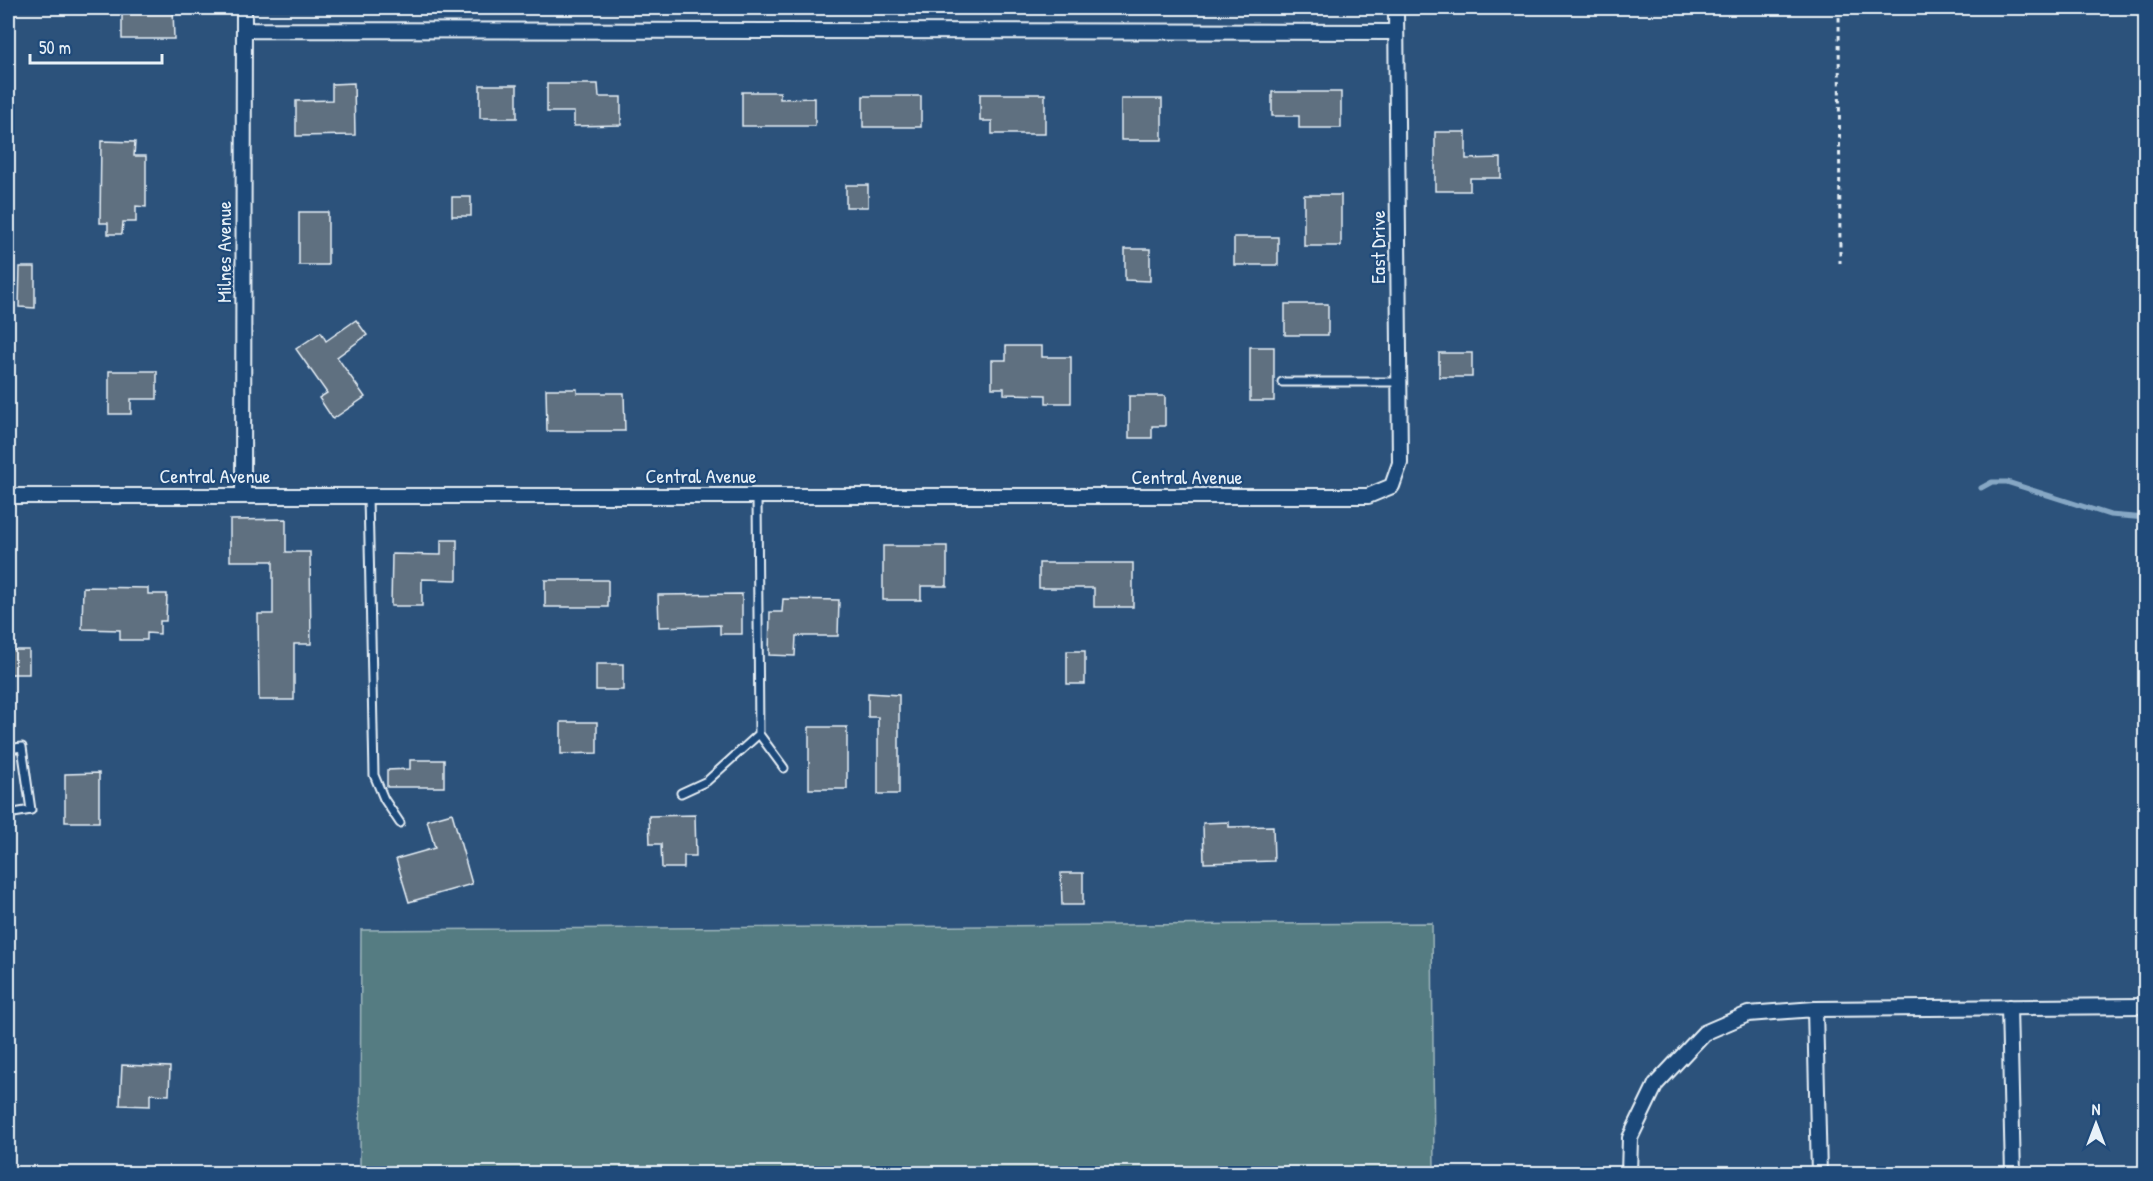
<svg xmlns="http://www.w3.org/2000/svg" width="2153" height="1181" viewBox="0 0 2153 1181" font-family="'Patrick Hand',sans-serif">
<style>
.green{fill:#547c82;stroke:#9eb6bd;stroke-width:1.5}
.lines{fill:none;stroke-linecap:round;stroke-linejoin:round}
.stream{stroke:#86a7c4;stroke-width:5}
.building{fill:#5f7080;stroke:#e8f1f8;stroke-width:1.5}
.lane-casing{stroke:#e8f1f8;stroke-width:11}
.street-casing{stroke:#e8f1f8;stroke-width:18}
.path{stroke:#e8f1f8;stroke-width:3;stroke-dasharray:4.5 4.5;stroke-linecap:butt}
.lane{stroke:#1f4a7a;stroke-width:7}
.street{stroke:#1f4a7a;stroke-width:14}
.labels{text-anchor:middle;stroke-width:4.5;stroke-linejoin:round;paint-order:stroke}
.street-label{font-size:20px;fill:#e8f1f8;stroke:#1f4a7a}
</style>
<rect width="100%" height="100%" fill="#2c527b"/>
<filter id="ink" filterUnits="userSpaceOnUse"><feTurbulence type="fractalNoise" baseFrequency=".0167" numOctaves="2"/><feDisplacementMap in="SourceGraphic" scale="12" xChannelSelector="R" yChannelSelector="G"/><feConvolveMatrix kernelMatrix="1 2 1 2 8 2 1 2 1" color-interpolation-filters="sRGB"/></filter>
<g filter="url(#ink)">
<path class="green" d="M 1432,923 L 1434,1173 L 360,1173 L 361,930 Z"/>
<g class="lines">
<path class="stream" d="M 1981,488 L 1992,482 L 2007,482 L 2110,515 L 2146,518"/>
</g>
<path class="building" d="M 122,8 L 173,8 L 174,39 L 122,39 Z
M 354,83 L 355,135 L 296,136 L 296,101 L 332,100 L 332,84 Z
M 547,84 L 598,84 L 599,97 L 621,97 L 621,125 L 574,126 L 574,112 L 547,112 Z
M 480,85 L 517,85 L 517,118 L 480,118 Z
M 742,92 L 780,92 L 780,99 L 815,98 L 815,126 L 742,126 Z
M 1272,92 L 1341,92 L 1341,128 L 1299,128 L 1299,116 L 1272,116 Z
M 980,94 L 1045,94 L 1045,134 L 992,134 L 992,121 L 980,121 Z
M 863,96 L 921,96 L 921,127 L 863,127 Z
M 1121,99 L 1162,99 L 1162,140 L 1121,140 Z
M 1435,132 L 1466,132 L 1466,159 L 1501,158 L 1501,178 L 1470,178 L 1470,191 L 1435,191 Z
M 101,141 L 135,142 L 134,156 L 146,156 L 146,207 L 136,206 L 136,222 L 123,222 L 122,234 L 108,234 L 108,223 L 100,223 Z
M 846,185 L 868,185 L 868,207 L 846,207 Z
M 1304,195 L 1341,195 L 1341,246 L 1304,246 Z
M 452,197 L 471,197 L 471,216 L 452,216 Z
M 299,212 L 328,212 L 328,265 L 299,265 Z
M 1234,237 L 1278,237 L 1278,265 L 1234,265 Z
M 1125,249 L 1150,249 L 1150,281 L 1125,280 Z
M 20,267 L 35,267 L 35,308 L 19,307 Z
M 1285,304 L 1328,304 L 1328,335 L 1285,335 Z
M 356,320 L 367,335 L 337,357 L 365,397 L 333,419 L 319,398 L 327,393 L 296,349 L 321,332 L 326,341 Z
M 1006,346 L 1042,346 L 1042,357 L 1071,357 L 1071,403 L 1046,403 L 1046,395 L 1004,394 L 1004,388 L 992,388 L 992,360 L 1006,360 Z
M 1250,347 L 1274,347 L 1274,401 L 1250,401 Z
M 1439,353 L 1472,353 L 1472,377 L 1439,377 Z
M 109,371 L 157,371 L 157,399 L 131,399 L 131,414 L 109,414 Z
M 546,389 L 577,389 L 577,393 L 624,393 L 625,431 L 547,431 Z
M 1129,396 L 1165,396 L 1165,426 L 1152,426 L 1152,438 L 1129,438 Z
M 286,519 L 286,552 L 310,552 L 311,644 L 294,644 L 294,700 L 259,700 L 258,614 L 273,614 L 273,561 L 230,561 L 230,520 Z
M 441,540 L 457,540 L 457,580 L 422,579 L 422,606 L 391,606 L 392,554 L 441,555 Z
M 883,546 L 947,546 L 947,586 L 921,586 L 921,600 L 883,600 Z
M 1039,563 L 1133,563 L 1133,607 L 1094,607 L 1094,588 L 1039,588 Z
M 545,580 L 608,580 L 608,607 L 545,607 Z
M 83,587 L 148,588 L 148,594 L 167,594 L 166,621 L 160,621 L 160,634 L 147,633 L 147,640 L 120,640 L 120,630 L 82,629 Z
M 742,594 L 742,634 L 720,634 L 720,625 L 659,627 L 658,595 Z
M 783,599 L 839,600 L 838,636 L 796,636 L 795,656 L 769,655 L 770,612 L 782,612 Z
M 8,650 L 29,650 L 29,674 L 8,674 Z
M 1067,651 L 1085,651 L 1085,684 L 1067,684 Z
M 596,664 L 623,664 L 623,690 L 596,690 Z
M 868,693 L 899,695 L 899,794 L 878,794 L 878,717 L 868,717 Z
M 561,722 L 597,722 L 597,753 L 561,754 Z
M 809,727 L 847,727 L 847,789 L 809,789 Z
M 410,760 L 444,760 L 444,787 L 387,787 L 387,770 L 410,769 Z
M 99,773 L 99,822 L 65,822 L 65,774 Z
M 452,813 L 472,884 L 409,902 L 396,859 L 435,848 L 427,820 Z
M 695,815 L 696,856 L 684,856 L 684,868 L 662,868 L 661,844 L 650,844 L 649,816 Z
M 1229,822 L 1229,827 L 1273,826 L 1274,861 L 1204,863 L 1203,823 Z
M 1061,873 L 1083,873 L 1083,905 L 1062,905 Z
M 122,1065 L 170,1067 L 169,1095 L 150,1094 L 150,1106 L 120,1105 Z"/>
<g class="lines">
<defs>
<path id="lane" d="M 1282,382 L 1399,382
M 368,496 L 374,775 L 384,799 L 400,823
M 759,734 L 784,768
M 8,749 L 22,747 L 31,810 L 8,814
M 681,793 L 707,781 L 759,734 L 757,496"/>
<path id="street" d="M 244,30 L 1396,32
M 8,496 L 1368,496 L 1392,486 L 1400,463 L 1396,8
M 243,496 L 244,8
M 2009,1007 L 2013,1174
M 1629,1174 L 1630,1138 L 1656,1084 L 1704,1033 L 1748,1014 L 1815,1009
M 1819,1174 L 1815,1009 L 2146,1006"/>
</defs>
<use href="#lane" class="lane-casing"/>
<use href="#street" class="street-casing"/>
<path class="path" d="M 1839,8 L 1840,263"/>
<use href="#lane" class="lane"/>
<use href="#street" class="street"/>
</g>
</g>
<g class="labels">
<g class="street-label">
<text transform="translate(1378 247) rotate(-90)" y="7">East Drive</text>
<text transform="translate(224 252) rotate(-90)" y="7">Milnes Avenue</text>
<text x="215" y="483">Central Avenue</text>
<text x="701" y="483">Central Avenue</text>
<text x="1187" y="484">Central Avenue</text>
</g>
</g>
<rect width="2153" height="1181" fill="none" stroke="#1f4a7a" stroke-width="30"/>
<rect x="15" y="15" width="2123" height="1151" fill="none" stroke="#e8f1f8" stroke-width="2" filter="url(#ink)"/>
<g transform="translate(2096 1124)" stroke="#1f4a7a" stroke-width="4.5" paint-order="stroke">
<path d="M0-4.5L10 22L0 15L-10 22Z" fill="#e8f1f8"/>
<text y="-9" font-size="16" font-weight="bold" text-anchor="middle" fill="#e8f1f8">N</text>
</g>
<path d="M30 54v9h132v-9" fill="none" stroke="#e8f1f8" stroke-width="3"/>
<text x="39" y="54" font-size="18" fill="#e8f1f8" stroke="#1f4a7a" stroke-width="4.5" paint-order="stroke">50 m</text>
</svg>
